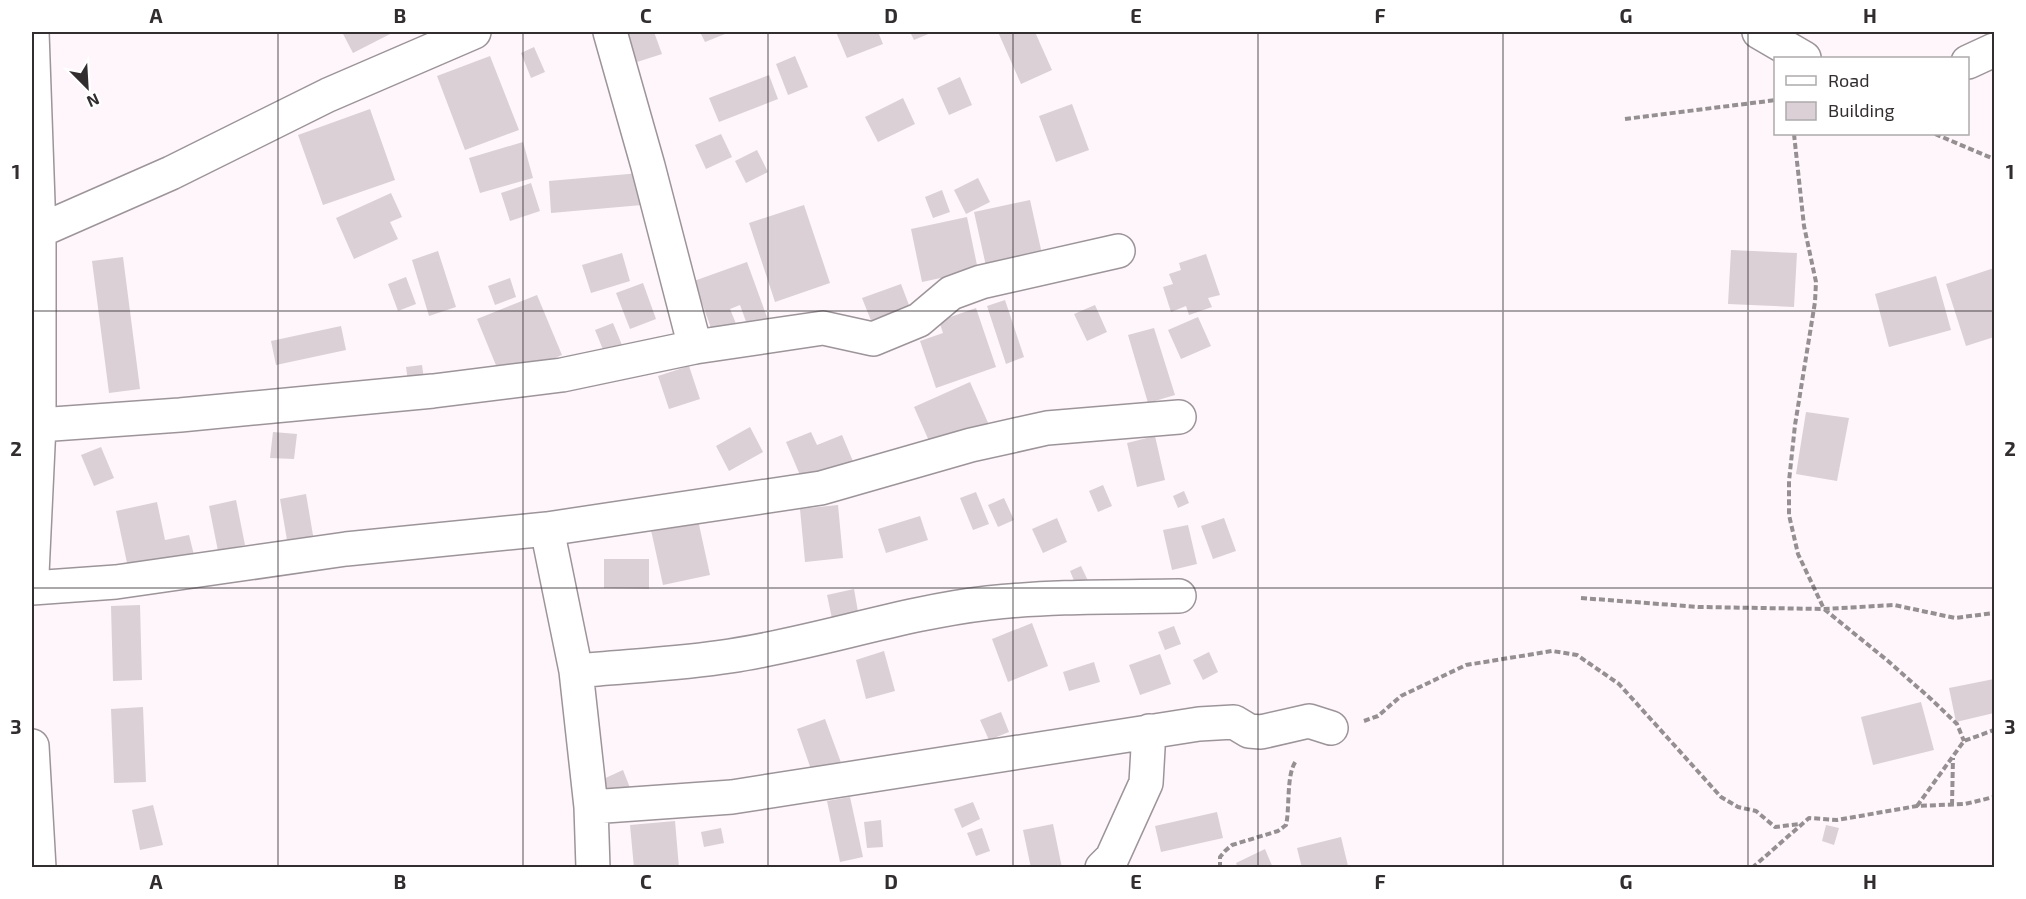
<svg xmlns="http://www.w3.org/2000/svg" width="2026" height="899" viewBox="0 0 2026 899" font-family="'Exo 2',sans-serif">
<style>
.building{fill:#dad0d6}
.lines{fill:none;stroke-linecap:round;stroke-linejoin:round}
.minor-casing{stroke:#9c9499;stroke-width:36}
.path{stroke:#958f92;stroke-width:4;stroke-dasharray:6 3;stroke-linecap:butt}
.minor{stroke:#fff;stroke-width:33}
.grid{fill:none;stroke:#322e30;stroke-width:1.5;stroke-opacity:0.55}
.neatline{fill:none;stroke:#322e30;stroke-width:2}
.grid-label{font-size:20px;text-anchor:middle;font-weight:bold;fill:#322e30}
</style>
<rect width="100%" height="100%" fill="#fef6fb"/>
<path class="building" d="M 342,32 L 394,32 L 353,53 Z
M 626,32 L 654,32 L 662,54 L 637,62 Z
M 700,32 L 730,32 L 705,42 Z
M 836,32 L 878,32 L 883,44 L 847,58 Z
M 910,32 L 933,32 L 914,40 Z
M 998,32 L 1035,32 L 1052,70 L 1021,84 Z
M 534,47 L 545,72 L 531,78 L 521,53 Z
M 490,56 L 519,130 L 465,150 L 437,76 Z
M 795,56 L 808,87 L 788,95 L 776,64 Z
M 769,75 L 778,99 L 719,122 L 709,98 Z
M 960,77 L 972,105 L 949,115 L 937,88 Z
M 903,98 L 915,124 L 878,142 L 865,117 Z
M 1072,104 L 1089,150 L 1056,162 L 1039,116 Z
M 370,109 L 395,180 L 323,205 L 298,135 Z
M 721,134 L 732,157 L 706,169 L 695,145 Z
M 523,142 L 533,178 L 480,193 L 469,158 Z
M 757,150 L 768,172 L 746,183 L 735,161 Z
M 640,173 L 642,205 L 551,213 L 549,181 Z
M 978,178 L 990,202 L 966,214 L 954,190 Z
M 531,183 L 540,211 L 510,221 L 501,193 Z
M 942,190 L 950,212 L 933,218 L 925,197 Z
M 391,193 L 402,217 L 390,222 L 398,239 L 354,259 L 336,218 Z
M 1030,200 L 1042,254 L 986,266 L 974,212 Z
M 804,205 L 830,283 L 775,302 L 749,223 Z
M 967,217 L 978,270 L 922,282 L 911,229 Z
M 1731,250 L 1797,253 L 1794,307 L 1728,304 Z
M 438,251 L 456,307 L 429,316 L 412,260 Z
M 622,253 L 630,281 L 591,293 L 582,265 Z
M 1206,254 L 1220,295 L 1208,298 L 1212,307 L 1189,315 L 1186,306 L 1171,312 L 1163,287 L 1173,284 L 1169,274 L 1181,270 L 1179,263 Z
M 123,257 L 140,389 L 109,393 L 92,261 Z
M 747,262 L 768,320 L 748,327 L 740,305 L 730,309 L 739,331 L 715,339 L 694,281 Z
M 1994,268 L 1994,337 L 1966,346 L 1946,284 Z
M 1936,276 L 1951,330 L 1889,347 L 1875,294 Z
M 406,277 L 416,304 L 398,311 L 388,284 Z
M 510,278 L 516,297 L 495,305 L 488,286 Z
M 643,283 L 656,319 L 630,329 L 616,293 Z
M 901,284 L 912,313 L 874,328 L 862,298 Z
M 537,295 L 562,355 L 502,380 L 477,319 Z
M 1005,300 L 1024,357 L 1006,364 L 987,306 Z
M 1095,305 L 1107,332 L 1087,341 L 1074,314 Z
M 976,308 L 996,367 L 936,388 L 920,341 L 943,333 L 939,321 Z
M 1198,317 L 1211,346 L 1181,359 L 1168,330 Z
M 613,323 L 622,345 L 604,352 L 595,330 Z
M 341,326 L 346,350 L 276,365 L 271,341 Z
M 1154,328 L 1175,395 L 1148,403 L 1128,335 Z
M 422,365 L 425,386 L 409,388 L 406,367 Z
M 689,366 L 700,399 L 669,409 L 658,376 Z
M 970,382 L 989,425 L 933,450 L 914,407 Z
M 1806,412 L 1849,418 L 1837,481 L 1796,474 Z
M 750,427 L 763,452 L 729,471 L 716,446 Z
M 273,432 L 297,434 L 294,459 L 270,458 Z
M 811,432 L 817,445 L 842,435 L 855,466 L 805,487 L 786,442 Z
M 1155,436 L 1165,480 L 1137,487 L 1127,443 Z
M 101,447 L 114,478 L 94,486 L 81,455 Z
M 1103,485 L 1112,506 L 1098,512 L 1089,491 Z
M 1184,491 L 1189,503 L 1178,508 L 1173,496 Z
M 976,492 L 989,524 L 973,530 L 960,498 Z
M 306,494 L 314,541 L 288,546 L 280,499 Z
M 1004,498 L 1014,520 L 998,527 L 988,505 Z
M 236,500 L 245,545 L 218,551 L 209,506 Z
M 157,502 L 165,540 L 189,535 L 196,563 L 130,577 L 116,511 Z
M 838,505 L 843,558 L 805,562 L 800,509 Z
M 920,516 L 928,540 L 886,553 L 878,529 Z
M 1057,518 L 1067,542 L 1043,553 L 1032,529 Z
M 1224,518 L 1236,551 L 1213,559 L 1201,526 Z
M 698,520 L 710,575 L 663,585 L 651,530 Z
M 1188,525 L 1197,564 L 1172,570 L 1163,530 Z
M 604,559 L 649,559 L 649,589 L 604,588 Z
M 1081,566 L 1090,585 L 1078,590 L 1070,571 Z
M 854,589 L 860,623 L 834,628 L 827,595 Z
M 140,605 L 142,680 L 113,681 L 111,606 Z
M 1032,623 L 1048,666 L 1008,682 L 992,639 Z
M 1174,626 L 1181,644 L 1165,650 L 1158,632 Z
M 884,651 L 895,691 L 866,699 L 856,660 Z
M 1209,652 L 1218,672 L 1203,680 L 1193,660 Z
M 1160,654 L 1171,684 L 1140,695 L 1129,665 Z
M 1094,662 L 1100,682 L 1069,691 L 1063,672 Z
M 1994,679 L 1994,713 L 1956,722 L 1949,688 Z
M 1921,702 L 1934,750 L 1873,765 L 1861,717 Z
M 143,707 L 146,782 L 114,783 L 111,709 Z
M 1001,712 L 1009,732 L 989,740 L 980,720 Z
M 825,719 L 843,768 L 814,778 L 797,729 Z
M 623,770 L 632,793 L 610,802 L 601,780 Z
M 850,797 L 863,857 L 840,862 L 827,801 Z
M 973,802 L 980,819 L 962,828 L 954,809 Z
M 153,805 L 163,845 L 140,850 L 132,810 Z
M 1217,812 L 1223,838 L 1161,852 L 1155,826 Z
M 881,820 L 883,847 L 867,848 L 864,822 Z
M 675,821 L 679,868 L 634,868 L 630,825 Z
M 1053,824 L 1062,868 L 1031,868 L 1023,830 Z
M 1826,825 L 1839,828 L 1834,845 L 1822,841 Z
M 721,828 L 724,843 L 704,847 L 701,832 Z
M 982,828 L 990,851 L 976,856 L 967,833 Z
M 1341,837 L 1348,866 L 1340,868 L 1302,868 L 1297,848 Z
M 1265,849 L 1273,868 L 1238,868 L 1236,863 Z"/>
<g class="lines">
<defs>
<path id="minor" d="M 610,32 L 648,166 L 695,347
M 1759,32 L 1804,58
M 1968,62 L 1994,50
M 32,231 L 39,231 L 171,173 L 328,95 L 474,32
M 39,425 L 180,415 L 433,391 L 562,375 L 695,347 L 823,328 L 873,339 L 919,320 L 951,293 L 981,282 L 1118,251
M 547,529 L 576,671 L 591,807 L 593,868
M 32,574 L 39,425 L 39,231 L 32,32
M 32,588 L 116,582 L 346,549 L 547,529 L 821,488 L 971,445 L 1047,428 L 1179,417
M 576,671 C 627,666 679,664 730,656 C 817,643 901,613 988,603 C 1052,596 1116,597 1179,596
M 32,746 L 39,868
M 591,807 L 732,797 L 1199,724 L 1234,722 L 1249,731 L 1261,732 L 1309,721 L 1331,728
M 1102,868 L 1112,858 L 1146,783 L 1149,731"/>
</defs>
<use href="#minor" class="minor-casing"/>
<path class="path" d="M 1625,119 L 1776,100
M 1794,134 L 1804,226 L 1816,282 L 1815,302 L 1795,425 L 1789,481 L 1789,515 L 1798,554 L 1824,609 L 1888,661 L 1932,700 L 1957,724 L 1964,741
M 1935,134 L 1994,159
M 1581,598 L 1699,607 L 1824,609 L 1894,605 L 1955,618 L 1994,613
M 1364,721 L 1378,716 L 1401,696 L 1466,665 L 1552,651 L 1577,655 L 1619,684 L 1721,797 L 1738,807 L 1756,811 L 1775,827 L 1800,824
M 1952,805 L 1953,758
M 1917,806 L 1964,741 L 1994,730
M 1220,868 L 1220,857 L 1225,851 L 1232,845 L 1278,831 L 1286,825 C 1290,808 1286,774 1296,761
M 1752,868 L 1809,818 L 1837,820 L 1917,806 L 1965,804 L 1994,797"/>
<use href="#minor" class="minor"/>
</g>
<path class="grid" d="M 278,32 L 278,868M 523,32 L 523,868M 768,32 L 768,868M 1013,32 L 1013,868M 1258,32 L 1258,868M 1503,32 L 1503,868M 1748,32 L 1748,868M 32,311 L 1994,311M 32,588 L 1994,588"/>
<rect width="2026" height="899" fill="none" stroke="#ffffff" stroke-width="66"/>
<rect x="1774" y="57" width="195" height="78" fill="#ffffff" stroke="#adabac" stroke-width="1.5"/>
<rect x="1786" y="76" width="30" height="9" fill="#ffffff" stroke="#adabac" stroke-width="1.5"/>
<text x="1828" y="87" font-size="18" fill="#322e30">Road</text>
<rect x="1786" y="102" width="30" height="18" fill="#dad0d6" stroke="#adabac" stroke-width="1.5"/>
<text x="1828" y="117" font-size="18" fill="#322e30">Building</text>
<g transform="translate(87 87) rotate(156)" stroke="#ffffff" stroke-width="4.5" paint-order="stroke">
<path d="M0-4.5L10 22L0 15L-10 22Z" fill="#322e30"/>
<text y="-9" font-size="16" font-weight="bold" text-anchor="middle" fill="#322e30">N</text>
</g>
<rect x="33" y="33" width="1960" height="833" class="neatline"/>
<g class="grid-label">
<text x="156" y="23">A</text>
<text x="400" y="23">B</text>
<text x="646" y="23">C</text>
<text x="891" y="23">D</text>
<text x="1136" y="23">E</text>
<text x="1380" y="23">F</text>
<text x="1626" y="23">G</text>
<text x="1870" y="23">H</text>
<text x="16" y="179">1</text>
<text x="2010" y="179">1</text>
<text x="16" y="456">2</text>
<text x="2010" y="456">2</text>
<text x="16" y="734">3</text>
<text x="2010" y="734">3</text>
<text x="156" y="889">A</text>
<text x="400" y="889">B</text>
<text x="646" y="889">C</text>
<text x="891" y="889">D</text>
<text x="1136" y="889">E</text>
<text x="1380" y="889">F</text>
<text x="1626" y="889">G</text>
<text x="1870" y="889">H</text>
</g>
</svg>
